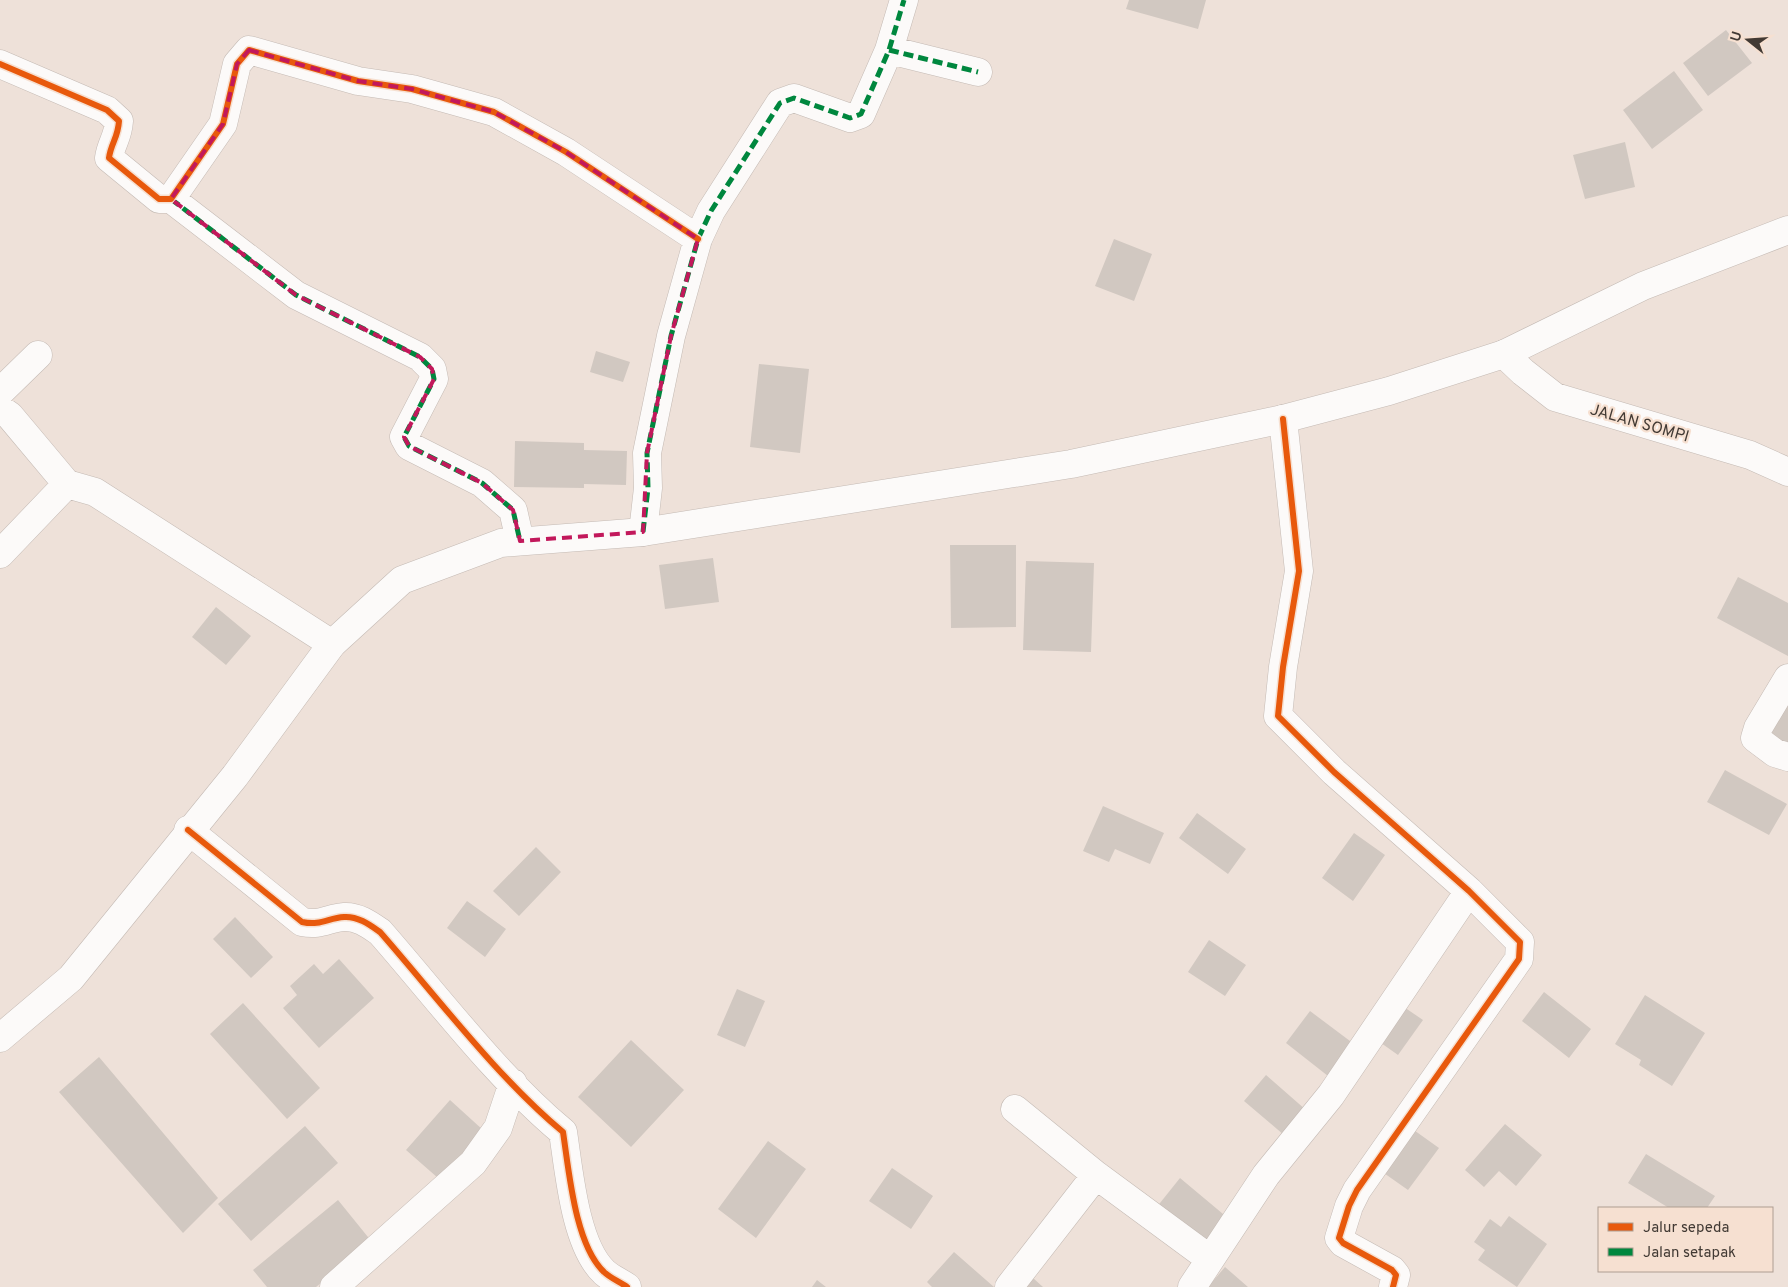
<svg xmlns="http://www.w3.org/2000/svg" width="1788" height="1287" viewBox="0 0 1788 1287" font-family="Overpass,sans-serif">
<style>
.building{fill:#d1c8c1}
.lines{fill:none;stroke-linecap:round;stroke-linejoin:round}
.minor-casing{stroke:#c4bab4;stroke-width:29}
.major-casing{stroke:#c4bab4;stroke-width:29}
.minor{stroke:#fcfaf9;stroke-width:28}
.major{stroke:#fcfaf9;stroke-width:28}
.quiet{stroke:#00873e;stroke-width:5;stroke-dasharray:10 5;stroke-linecap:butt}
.cycleway-casing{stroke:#f6e0d1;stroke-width:9}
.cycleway{stroke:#e8590c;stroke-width:6}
.marked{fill:none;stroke:#c2185b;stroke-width:4;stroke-dasharray:10 6;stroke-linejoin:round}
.labels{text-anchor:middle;stroke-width:4.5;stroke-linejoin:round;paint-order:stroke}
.street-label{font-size:16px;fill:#423a34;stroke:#f6e0d1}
</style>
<rect width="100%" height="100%" fill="#eee1d9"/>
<path class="building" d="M 1129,0 L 1206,0 L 1198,29 L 1126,9 Z
M 1726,30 L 1752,63 L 1708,96 L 1683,63 Z
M 1674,71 L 1703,110 L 1652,149 L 1623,110 Z
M 1625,142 L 1635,187 L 1585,199 L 1573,155 Z
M 1114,239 L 1152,254 L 1134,301 L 1095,286 Z
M 596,351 L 630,362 L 623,382 L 590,372 Z
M 759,364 L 809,369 L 800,453 L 750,447 Z
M 515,441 L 584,443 L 584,450 L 627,451 L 626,485 L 584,484 L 584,488 L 514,487 Z
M 950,545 L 1016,545 L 1016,627 L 951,628 Z
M 713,558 L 719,602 L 665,609 L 659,565 Z
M 1026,561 L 1094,563 L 1091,652 L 1023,650 Z
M 1738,577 L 1788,603 L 1788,656 L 1717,618 Z
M 216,607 L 251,636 L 226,665 L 192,637 Z
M 1781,696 L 1788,698 L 1788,748 L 1767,741 Z
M 1725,770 L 1787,804 L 1769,835 L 1707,802 Z
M 1103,806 L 1164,833 L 1150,864 L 1115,849 L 1109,862 L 1083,851 Z
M 1197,813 L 1246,849 L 1228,874 L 1179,838 Z
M 1354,833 L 1385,855 L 1353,901 L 1322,878 Z
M 536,847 L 561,872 L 519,916 L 493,891 Z
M 467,901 L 506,929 L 485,957 L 447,928 Z
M 235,917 L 273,957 L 251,978 L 213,939 Z
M 1209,940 L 1246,965 L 1225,996 L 1188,972 Z
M 339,959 L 374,998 L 319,1048 L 283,1008 L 297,995 L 290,986 L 314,964 L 323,974 Z
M 737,989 L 765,1001 L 745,1047 L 717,1035 Z
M 1544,992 L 1591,1029 L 1569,1058 L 1522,1021 Z
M 1645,995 L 1705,1033 L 1672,1086 L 1639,1065 L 1641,1060 L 1615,1044 Z
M 243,1003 L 320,1088 L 287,1119 L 210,1034 Z
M 1398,1003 L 1423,1020 L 1398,1055 L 1374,1038 Z
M 1310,1011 L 1354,1044 L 1328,1076 L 1286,1043 Z
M 631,1040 L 684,1090 L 631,1147 L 578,1097 Z
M 99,1057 L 218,1198 L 183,1233 L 59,1092 Z
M 1266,1075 L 1306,1110 L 1284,1135 L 1244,1101 Z
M 450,1100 L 483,1130 L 446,1185 L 406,1150 Z
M 1505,1124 L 1542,1155 L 1516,1186 L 1499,1171 L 1484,1187 L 1465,1170 Z
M 305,1126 L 338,1163 L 251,1241 L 218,1204 Z
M 1411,1128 L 1439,1148 L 1408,1190 L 1381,1171 Z
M 768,1141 L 806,1169 L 756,1238 L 718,1209 Z
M 1646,1154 L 1715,1196 L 1707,1208 L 1669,1208 L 1628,1183 Z
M 892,1168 L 933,1196 L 911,1229 L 869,1201 Z
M 1180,1178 L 1229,1219 L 1204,1249 L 1156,1208 Z
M 338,1200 L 372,1242 L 316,1287 L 267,1287 L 253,1270 Z
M 1509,1216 L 1547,1244 L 1517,1287 L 1478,1260 L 1485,1250 L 1474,1242 L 1490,1219 L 1501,1227 Z
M 954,1252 L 994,1287 L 932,1287 L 927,1282 Z
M 1225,1267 L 1248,1287 L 1208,1287 Z
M 1033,1278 L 1043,1287 L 1025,1287 Z
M 817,1280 L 826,1287 L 812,1287 Z"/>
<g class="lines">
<defs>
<path id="minor" d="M 889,50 L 978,72
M 0,64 L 107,110 L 119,121 C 118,138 111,143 109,158 L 159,199 L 171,199 L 223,124 L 237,64 L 249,50 L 358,81 L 412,89 L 494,112 L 566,152 L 698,239
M 171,199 L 296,295 L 420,357 L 432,369 L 434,379 L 404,437 L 409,446 L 482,483 L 513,510 L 520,541
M 1504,354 L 1523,372 L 1555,397 L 1750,455 L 1788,472
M 0,392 L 38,355
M 0,409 L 10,416 L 67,484 L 95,492 L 332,644
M 1283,419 L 1299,571 L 1283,667 L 1278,716 L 1334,772 L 1469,891 L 1520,942 L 1519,959 L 1357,1190 L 1349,1206 L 1339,1238 L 1343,1243 L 1392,1270 L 1396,1275 L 1393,1287
M 643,532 L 648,488 L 647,453 L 671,336 L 698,239 L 711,211 L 780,103 L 794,98 L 850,118 L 861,114 L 889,50 L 904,0
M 0,554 L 67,484
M 1788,678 L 1758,728 L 1755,738 L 1775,753 L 1788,757
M 188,830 L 302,922 C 321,926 328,918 344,917 C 358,916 370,925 380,932 C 437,997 497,1077 563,1132 C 569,1171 575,1245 604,1272 C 610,1278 620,1282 627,1287
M 1015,1109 L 1096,1175 L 1210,1259
M 334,1287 L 473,1163 L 498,1128 L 513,1083
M 1009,1287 L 1096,1175
M 1192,1287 L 1266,1175 L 1331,1095 L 1469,891"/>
<path id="major" d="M 0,1038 L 71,978 L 235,776 L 332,644 L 402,580 L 501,543 L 643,532 L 1071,464 L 1283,419 L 1389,391 L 1504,354 L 1643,286 L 1788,230"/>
</defs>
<use href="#minor" class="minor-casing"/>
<use href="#major" class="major-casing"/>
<use href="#minor" class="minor"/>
<use href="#major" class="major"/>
<path class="quiet" d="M 889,50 L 978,72
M 171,199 L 296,295 L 420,357 L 432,369 L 434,379 L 404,437 L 409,446 L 482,483 L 513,510 L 520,541
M 643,532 L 648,488 L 647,453 L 671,336 L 698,239 L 711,211 L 780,103 L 794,98 L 850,118 L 861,114 L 889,50 L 904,0"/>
<defs>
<path id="cycleway" d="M 0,64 L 107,110 L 119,121 C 118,138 111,143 109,158 L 159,199 L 171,199 L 223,124 L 237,64 L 249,50 L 358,81 L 412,89 L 494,112 L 566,152 L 698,239
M 1283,419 L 1299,571 L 1283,667 L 1278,716 L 1334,772 L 1469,891 L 1520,942 L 1519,959 L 1357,1190 L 1349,1206 L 1339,1238 L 1343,1243 L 1392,1270 L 1396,1275 L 1393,1287
M 188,830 L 302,922 C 321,926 328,918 344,917 C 358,916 370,925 380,932 C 437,997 497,1077 563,1132 C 569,1171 575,1245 604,1272 C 610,1278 620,1282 627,1287"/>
</defs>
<use href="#cycleway" class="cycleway-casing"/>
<use href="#cycleway" class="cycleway"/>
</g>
<path class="marked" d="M 249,50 L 358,81 L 412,89 L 494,112 L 566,152 L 698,239 L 671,336 L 647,453 L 643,532 L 520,541 L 513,510 L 482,483 L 409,446 L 404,437 L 434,379 L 432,369 L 420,357 L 296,295 L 171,199 L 223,124 L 237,64 Z"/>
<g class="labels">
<g class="street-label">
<text transform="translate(1640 422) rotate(16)" y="6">JALAN SOMPI</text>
</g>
</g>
<rect x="1598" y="1207" width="175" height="65" fill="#f6e0d1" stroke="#ae9e92"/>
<rect x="1608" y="1223" width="25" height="8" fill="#e8590c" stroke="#ae9e92"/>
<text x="1643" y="1232" font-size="15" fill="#423a34">Jalur sepeda</text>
<rect x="1608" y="1248" width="25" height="8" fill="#00873e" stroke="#ae9e92"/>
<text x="1643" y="1257" font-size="15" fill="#423a34">Jalan setapak</text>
<g transform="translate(1748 40) rotate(287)" stroke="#f6e0d1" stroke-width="4" paint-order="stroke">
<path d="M0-4L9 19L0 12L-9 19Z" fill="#423a34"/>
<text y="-8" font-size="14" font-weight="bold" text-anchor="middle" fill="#423a34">U</text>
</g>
</svg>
